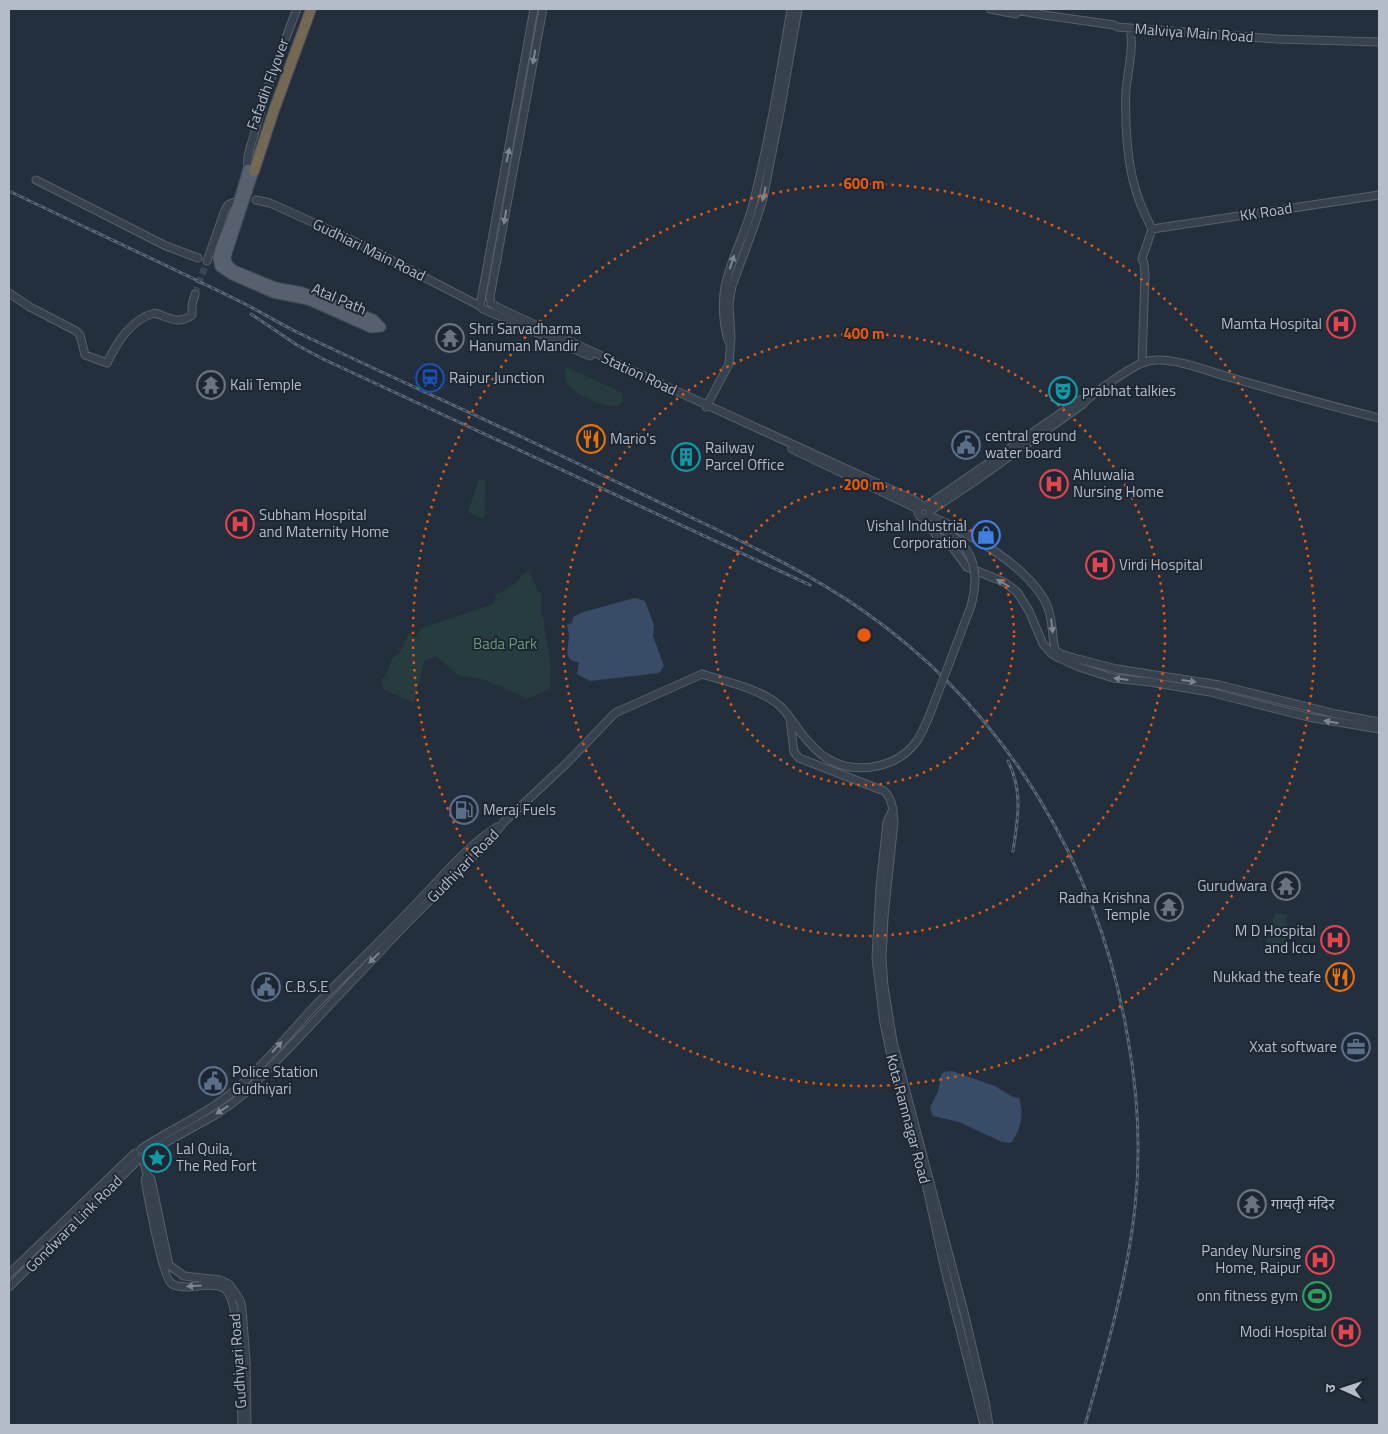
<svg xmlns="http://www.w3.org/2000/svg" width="1388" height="1434" viewBox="0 0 1388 1434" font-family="'Titillium Web','Noto Sans Devanagari',sans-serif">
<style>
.green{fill:#263c3f}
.water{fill:#394c67}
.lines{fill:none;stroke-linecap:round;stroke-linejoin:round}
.minor-tunnel{stroke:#3a4453;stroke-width:7;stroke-dasharray:7 3.5;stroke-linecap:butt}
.minor-casing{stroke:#565f6c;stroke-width:9}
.major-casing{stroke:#414a57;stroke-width:11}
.highway-casing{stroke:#434c59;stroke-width:12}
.minor{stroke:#38414e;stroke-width:7}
.major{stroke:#56606e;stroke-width:9}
.highway{stroke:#746855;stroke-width:10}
.rail-casing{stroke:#5a6575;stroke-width:3}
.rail{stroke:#1d2633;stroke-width:1;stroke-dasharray:4;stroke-linecap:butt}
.minor-bridge-casing{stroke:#565f6c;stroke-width:9;stroke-linecap:butt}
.minor-bridge{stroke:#38414e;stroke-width:7}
.oneway{fill:#7c8592}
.ring{fill:none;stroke:#e8590c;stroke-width:2.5;stroke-dasharray:2.5 5}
.labels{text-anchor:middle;stroke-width:4;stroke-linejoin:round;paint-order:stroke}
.street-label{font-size:15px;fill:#b4bcc9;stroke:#1d2633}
.poi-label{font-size:15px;fill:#b4bcc9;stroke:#1d2633;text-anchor:start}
.park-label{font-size:15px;fill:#6b9a76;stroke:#1d2633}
.centre{fill:#e8590c;stroke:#1d2633;stroke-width:2.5}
.ring-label{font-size:15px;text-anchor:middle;font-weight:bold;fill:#e8590c;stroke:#1d2633;stroke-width:4;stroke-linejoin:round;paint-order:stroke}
</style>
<rect width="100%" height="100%" fill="#242f3e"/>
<path class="green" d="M 566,367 L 622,393 L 623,398 L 621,404 C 609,411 578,396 569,386 C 564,382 565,373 566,367 Z
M 479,479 L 486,480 L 484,519 L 468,512 Z
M 529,571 L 537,589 L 542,595 L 541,610 L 544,622 L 551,667 L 550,680 L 551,688 L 527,699 L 500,686 L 482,679 L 458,675 L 436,656 L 424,661 L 414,703 L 383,689 L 381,679 L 387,673 L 392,659 L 401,651 L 409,632 L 415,638 L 422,628 L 494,604 L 496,595 L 515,584 L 523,574 Z
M 1275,913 L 1287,914 L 1284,950 L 1266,942 Z"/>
<path class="water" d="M 635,598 L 645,601 L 654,625 L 653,636 L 664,666 L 659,673 L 590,681 L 577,674 L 579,662 C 563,661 568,648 569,638 C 569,634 568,629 567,625 L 572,623 L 573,617 L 583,612 Z
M 952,1071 L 995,1086 L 1011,1096 L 1019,1098 C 1024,1113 1021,1130 1011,1143 L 1002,1142 L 959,1122 L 933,1116 L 930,1107 L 938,1092 L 941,1075 L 944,1072 Z"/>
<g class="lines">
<path class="minor-tunnel" d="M 195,294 L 207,261"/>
<defs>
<path id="minor" d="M 543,9 L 490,297 L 491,303 L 497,307 L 659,383 L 914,500 L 923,506
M 990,9 L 1016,14
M 1011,9 L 1044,15 L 1114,25 L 1117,27 L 1277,39 L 1379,42
M 1130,28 C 1134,48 1128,69 1126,90 C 1125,101 1126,113 1126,125 C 1128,165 1133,193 1152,229 L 1142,259 L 1144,263 L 1145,275 L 1142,363
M 248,169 C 246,157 251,146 254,135 C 265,92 281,50 297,9
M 36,180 L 166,246 L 198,258
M 256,200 L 270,203 L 358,243 L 480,306 L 483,309 L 590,356
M 1152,229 L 1379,195
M 207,261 L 225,210 L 228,205 L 235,202
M 9,293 L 30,307 L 76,331 L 80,335 L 85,355 L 107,363 C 117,342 131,319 155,313 C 170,318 177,325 192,315 L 192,305 L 195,294
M 480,306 L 534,9
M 730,344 C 723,330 722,302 725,287 C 730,260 745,235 752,208 C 769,142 780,75 791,9
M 706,407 L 729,364 L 731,337 L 729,303 L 732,286 L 756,221 L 763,199 L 781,107 L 798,9
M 792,449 L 918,509
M918 512a6 6 0 1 1 12 0a6 6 0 1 1-12 0Z
M 926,506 L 1080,400 L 1086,400
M 930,511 L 975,481 L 1083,404 C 1088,396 1132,367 1142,363 C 1147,361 1152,360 1157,360 C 1178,359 1211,372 1232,378 C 1281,392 1330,406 1379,418
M 930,516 C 967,532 1033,568 1048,608 C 1053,622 1052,636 1055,650 L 1061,654 L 1074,658 L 1117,669 L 1219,685 L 1336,714 L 1379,722
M 925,519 L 936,535 L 953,548 L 967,567 L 1004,582 L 1017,592 L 1029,611 L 1043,644 L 1052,654 L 1059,658 L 1079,667 L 1113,678 L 1150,682 L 1210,692 L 1308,717 L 1379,729
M 790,719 L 794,752 L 799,758 L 884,791 C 893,799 893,811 894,822 L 884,917 L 882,959 L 884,986 L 893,1042 L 964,1312 L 985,1401 L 989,1425
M 893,809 L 887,822 L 880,887 L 876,958 L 884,1023 L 891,1056 L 915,1137
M 141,1149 C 169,1130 203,1116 229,1095 C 260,1070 286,1037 313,1008 C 347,973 382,940 415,905 C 439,880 469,844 497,827
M 145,1154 L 215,1115 L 231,1104 L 244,1094 L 288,1049 L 409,921 L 488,842 L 504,822 L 566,764 L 615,713 L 702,674 C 727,682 762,689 781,707 C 788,714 793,722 798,729
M 143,1158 L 147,1175 L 151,1179 L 169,1265 L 184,1276 L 220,1280 L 229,1284 L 240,1300 L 242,1309 L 246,1360 L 247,1425
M 147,1175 L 145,1180 C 148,1196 162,1276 171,1283 C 175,1287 184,1287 189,1287 C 199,1286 219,1282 226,1290 C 242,1306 241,1400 242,1425
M 925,1179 L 944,1266 L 984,1425
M 9,1274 L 135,1153
M 9,1287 L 139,1159"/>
<path id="major" d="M 248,169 L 238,203 L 220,249 L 218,259 L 220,267 L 232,275 L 273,293 L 308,300 L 371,328 L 381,327 L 373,319 L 302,292 L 275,287 L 234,270 L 228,265 L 226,259 L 227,253 L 254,171"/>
<path id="highway" d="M 254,171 L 274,110 L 311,9"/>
</defs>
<use href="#minor" class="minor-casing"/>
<use href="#major" class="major-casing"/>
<use href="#highway" class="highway-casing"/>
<use href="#minor" class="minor"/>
<use href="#major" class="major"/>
<use href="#highway" class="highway"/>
<defs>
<path id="rail" d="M 9,191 C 88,229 167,265 245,304 C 265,314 283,326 303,335 C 376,370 450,403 524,438 C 583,466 642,494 701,522 C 758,549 814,576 865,612 C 1007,712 1100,868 1128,1039 C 1138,1094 1141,1151 1135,1207 C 1127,1281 1106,1353 1085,1425
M 251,314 L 297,345 L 323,359 L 810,585
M 1008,761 C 1023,791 1018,819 1013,851"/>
</defs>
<use href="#rail" class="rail-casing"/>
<use href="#rail" class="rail"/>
<defs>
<path id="minor-bridge" d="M 798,729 C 806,739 814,750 825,757 C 853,776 896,769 916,742 C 922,734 926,723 930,714 L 971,606 C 977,583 978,560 960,542 C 954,536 945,531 938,526"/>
</defs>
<use href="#minor-bridge" class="minor-bridge-casing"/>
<use href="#minor-bridge" class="minor-bridge"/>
</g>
<defs><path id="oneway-solid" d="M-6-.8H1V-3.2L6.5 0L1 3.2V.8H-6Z" transform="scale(1.25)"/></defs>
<g class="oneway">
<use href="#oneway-solid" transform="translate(534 57) rotate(100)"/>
<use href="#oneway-solid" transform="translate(508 155) rotate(-78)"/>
<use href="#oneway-solid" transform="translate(764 194) rotate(103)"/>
<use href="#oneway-solid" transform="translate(505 217) rotate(100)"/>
<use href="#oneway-solid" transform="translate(732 262) rotate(-72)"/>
<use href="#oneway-solid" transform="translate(1003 583) rotate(-150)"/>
<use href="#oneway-solid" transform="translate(1052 626) rotate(83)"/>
<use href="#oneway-solid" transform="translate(1121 679) rotate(-173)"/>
<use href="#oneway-solid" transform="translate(1189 681) rotate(8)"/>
<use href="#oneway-solid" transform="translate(1331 722) rotate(-170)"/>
<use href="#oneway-solid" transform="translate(374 958) rotate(134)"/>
<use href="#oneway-solid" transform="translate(277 1047) rotate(-47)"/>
<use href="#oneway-solid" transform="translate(222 1110) rotate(147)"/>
<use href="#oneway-solid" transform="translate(194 1286) rotate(176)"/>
</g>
<g class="ring">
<circle cx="864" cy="635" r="150"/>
<circle cx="864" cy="635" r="301"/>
<circle cx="864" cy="635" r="451"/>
</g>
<defs>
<symbol id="hospital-ring" viewBox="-11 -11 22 22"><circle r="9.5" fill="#1d2633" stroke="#e0444e" stroke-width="1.5"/><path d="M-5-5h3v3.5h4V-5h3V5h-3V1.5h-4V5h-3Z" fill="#e0444e"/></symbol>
<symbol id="temple-ring" viewBox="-11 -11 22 22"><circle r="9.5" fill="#1d2633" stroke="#6b7280" stroke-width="1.5"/><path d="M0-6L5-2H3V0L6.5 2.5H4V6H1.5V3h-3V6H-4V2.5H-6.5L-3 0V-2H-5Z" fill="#6b7280"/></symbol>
<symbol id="station-ring" viewBox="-11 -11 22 22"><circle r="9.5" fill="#1d2633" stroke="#1a4fb4" stroke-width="1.5"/><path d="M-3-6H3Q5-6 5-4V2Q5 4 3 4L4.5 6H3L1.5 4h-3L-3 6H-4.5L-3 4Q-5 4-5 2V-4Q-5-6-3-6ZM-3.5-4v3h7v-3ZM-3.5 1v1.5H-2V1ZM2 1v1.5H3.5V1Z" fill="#1a4fb4"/></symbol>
<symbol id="theatre-ring" viewBox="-11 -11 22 22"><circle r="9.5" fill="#1d2633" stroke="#0f9aa8" stroke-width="1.5"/><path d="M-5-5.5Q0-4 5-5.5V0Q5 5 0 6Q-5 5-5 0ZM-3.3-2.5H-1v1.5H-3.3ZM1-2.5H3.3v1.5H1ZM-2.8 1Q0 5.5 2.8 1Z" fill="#0f9aa8"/></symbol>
<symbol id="restaurant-ring" viewBox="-11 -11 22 22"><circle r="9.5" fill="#1d2633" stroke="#e8710a" stroke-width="1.5"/><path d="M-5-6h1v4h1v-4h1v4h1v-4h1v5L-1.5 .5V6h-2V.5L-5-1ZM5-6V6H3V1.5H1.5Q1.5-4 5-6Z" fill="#e8710a"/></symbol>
<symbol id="civic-ring" viewBox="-11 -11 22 22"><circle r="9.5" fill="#1d2633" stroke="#5c6f8a" stroke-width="1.5"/><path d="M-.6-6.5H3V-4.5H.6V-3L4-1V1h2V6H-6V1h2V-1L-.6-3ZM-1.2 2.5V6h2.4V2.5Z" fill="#5c6f8a"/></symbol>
<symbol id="building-ring" viewBox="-11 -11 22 22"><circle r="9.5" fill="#1d2633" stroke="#0f9aa8" stroke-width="1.5"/><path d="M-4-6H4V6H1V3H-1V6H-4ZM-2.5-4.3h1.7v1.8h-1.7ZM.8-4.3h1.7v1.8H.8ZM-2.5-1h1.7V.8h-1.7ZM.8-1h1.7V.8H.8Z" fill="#0f9aa8"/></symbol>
<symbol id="shop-ring" viewBox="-11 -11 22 22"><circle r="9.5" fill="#1d2633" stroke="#3f7fe0" stroke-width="1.5"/><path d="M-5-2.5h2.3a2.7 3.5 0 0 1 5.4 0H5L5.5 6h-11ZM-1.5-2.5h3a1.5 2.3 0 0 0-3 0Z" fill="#3f7fe0"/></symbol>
<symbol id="fuel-ring" viewBox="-11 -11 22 22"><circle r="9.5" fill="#1d2633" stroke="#5c6f8a" stroke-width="1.5"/><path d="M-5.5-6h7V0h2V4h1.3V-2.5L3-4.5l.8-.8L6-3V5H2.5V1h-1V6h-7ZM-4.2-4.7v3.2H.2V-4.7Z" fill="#5c6f8a"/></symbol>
<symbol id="office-ring" viewBox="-11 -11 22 22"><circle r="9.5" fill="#1d2633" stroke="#5c6f8a" stroke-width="1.5"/><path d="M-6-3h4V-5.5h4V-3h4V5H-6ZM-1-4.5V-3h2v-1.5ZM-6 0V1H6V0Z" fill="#5c6f8a"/></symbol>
<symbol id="sight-ring" viewBox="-11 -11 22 22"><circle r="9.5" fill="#1d2633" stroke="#0f9aa8" stroke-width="1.5"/><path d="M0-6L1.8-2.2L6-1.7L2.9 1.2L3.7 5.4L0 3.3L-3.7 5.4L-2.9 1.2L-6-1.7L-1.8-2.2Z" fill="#0f9aa8"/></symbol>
<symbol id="stadium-ring" viewBox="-11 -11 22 22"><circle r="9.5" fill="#1d2633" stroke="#2e9e5b" stroke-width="1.5"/><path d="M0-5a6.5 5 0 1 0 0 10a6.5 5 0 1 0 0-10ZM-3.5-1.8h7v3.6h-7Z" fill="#2e9e5b"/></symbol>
</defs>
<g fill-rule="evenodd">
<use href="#hospital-ring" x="1325" y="308" width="32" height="32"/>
<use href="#temple-ring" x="434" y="322" width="32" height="32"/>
<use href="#station-ring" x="414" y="362" width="32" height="32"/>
<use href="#temple-ring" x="195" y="369" width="32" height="32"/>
<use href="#theatre-ring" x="1047" y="375" width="32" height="32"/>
<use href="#restaurant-ring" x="575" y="423" width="32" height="32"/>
<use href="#civic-ring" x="950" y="429" width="32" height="32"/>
<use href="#building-ring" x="670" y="441" width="32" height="32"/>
<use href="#hospital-ring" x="1038" y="468" width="32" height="32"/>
<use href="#hospital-ring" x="224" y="508" width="32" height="32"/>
<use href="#shop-ring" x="970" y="519" width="32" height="32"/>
<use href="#hospital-ring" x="1084" y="549" width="32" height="32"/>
<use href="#fuel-ring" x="448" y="794" width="32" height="32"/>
<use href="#temple-ring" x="1270" y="870" width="32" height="32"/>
<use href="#temple-ring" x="1153" y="891" width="32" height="32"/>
<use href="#hospital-ring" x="1319" y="924" width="32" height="32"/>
<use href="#restaurant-ring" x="1324" y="961" width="32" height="32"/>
<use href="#civic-ring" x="250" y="971" width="32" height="32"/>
<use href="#office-ring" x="1340" y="1031" width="32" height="32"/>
<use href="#civic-ring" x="197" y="1065" width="32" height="32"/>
<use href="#sight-ring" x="141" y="1142" width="32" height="32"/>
<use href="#temple-ring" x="1236" y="1188" width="32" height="32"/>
<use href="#hospital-ring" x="1304" y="1244" width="32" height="32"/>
<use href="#stadium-ring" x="1301" y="1280" width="32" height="32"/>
<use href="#hospital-ring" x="1330" y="1316" width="32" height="32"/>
</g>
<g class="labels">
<g class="street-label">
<text transform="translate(1194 33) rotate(4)" y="5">Malviya Main Road</text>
<text transform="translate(268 84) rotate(-70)" y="5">Fafadih Flyover</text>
<text transform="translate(1266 212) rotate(-9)" y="5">KK Road</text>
<text transform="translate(369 250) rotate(26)" y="5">Gudhiari Main Road</text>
<text transform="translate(339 299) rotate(23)" y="5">Atal Path</text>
<text transform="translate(639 374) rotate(25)" y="5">Station Road</text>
<text transform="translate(463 866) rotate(-46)" y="5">Gudhiyari Road</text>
<text transform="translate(908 1119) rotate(75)" y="5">Kota Ramnagar Road</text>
<text transform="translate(74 1224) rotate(-45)" y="5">Gondwara Link Road</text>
<text transform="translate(238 1361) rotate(-94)" y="5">Gudhiyari Road</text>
</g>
<g class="poi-label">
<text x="1322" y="329" text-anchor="end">Mamta Hospital</text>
<text x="469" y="334">Shri Sarvadharma<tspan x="469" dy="17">Hanuman Mandir</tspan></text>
<text x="449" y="383">Raipur Junction</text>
<text x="230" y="390">Kali Temple</text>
<text x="1082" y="396">prabhat talkies</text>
<text x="985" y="441">central ground<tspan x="985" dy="17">water board</tspan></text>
<text x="610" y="444">Mario's</text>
<text x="705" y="453">Railway<tspan x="705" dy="17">Parcel Office</tspan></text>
<text x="1073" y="480">Ahluwalia<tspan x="1073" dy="17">Nursing Home</tspan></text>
<text x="259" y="520">Subham Hospital<tspan x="259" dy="17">and Maternity Home</tspan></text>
<text x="967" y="531" text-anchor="end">Vishal Industrial<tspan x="967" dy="17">Corporation</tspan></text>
<text x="1119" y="570">Virdi Hospital</text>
<text x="483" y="815">Meraj Fuels</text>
<text x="1267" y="891" text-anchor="end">Gurudwara</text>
<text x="1150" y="903" text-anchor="end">Radha Krishna<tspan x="1150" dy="17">Temple</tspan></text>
<text x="1316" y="936" text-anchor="end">M D Hospital<tspan x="1316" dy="17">and Iccu</tspan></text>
<text x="1321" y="982" text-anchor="end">Nukkad the teafe</text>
<text x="285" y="992">C.B.S.E</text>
<text x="1337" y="1052" text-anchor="end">Xxat software</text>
<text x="232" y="1077">Police Station<tspan x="232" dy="17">Gudhiyari</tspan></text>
<text x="176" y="1154">Lal Quila,<tspan x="176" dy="17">The Red Fort</tspan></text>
<text x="1271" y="1209">गायतृी मंदिर</text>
<text x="1301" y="1256" text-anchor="end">Pandey Nursing<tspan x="1301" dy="17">Home, Raipur</tspan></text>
<text x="1298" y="1301" text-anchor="end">onn fitness gym</text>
<text x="1327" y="1337" text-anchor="end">Modi Hospital</text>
</g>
<g class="park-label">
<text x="505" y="649">Bada Park</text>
</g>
</g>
<circle cx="864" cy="635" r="8" class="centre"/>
<g class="ring-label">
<text x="864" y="189">600 m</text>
<text x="864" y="339">400 m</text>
<text x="864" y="490">200 m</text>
</g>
<rect width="1388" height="1434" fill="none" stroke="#b4bcc9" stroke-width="20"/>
<g transform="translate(1343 1389) rotate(273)" stroke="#1d2633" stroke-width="4" paint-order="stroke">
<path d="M0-4L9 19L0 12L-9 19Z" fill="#b4bcc9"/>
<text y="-8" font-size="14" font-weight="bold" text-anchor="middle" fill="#b4bcc9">उ</text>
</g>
</svg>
